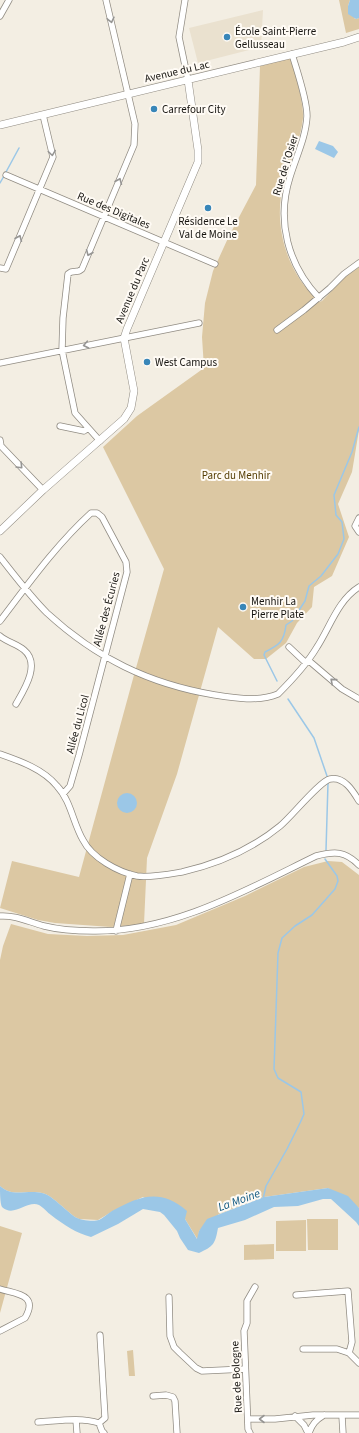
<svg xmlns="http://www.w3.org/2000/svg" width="359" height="1433" viewBox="0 0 359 1433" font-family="'Source Sans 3',sans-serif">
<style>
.built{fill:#eae1cf}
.green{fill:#dcc8a3}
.water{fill:#9bc7e7}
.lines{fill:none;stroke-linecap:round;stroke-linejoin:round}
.stream{stroke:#9bc7e7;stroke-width:1.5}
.minor-casing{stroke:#918c83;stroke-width:7}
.tertiary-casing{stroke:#918c83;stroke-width:8}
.minor{stroke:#fff;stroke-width:5.5}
.tertiary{stroke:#fff;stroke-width:7}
.oneway{stroke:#969593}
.poi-dot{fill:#3886b8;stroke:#fffbf5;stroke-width:1.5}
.labels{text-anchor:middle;stroke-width:4;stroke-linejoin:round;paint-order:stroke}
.poi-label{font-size:11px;fill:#161410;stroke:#fffbf5;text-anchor:start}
.street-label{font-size:11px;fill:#161410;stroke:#fffbf5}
.park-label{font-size:11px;fill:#553d03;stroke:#fffbf5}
.water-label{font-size:12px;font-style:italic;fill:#115982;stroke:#fffbf5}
</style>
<rect width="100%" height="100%" fill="#f3eee3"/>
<path class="built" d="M 263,10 L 261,47 L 198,63 L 189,28 Z"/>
<path class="green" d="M 339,0 L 350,0 L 348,6 L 355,19 L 359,18 L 359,29 L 346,33 Z
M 291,58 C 295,74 304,102 303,118 C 301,139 291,159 285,179 C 275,210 280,245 296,273 C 302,284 311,293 319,302 L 322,301 L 345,277 L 359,267 L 359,430 L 352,472 L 338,504 L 349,537 L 332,576 L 314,587 L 312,607 L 297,623 L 286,643 L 266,659 L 254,659 L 218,627 L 177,774 L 147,858 L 144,924 L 111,927 L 55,923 L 38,920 L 0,908 L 12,861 L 79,877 L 134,675 L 164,569 L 103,447 L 137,416 L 204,368 L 202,337 L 205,303 L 213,271 L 229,236 L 256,185 L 260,66 Z
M 328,861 L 342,862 L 359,875 L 359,1208 L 328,1188 L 264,1197 L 219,1214 L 199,1231 L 198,1240 L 185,1219 L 143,1197 L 113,1211 L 98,1220 L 79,1219 L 75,1217 C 65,1210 52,1195 42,1193 C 27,1189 13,1198 0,1186 L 0,960 L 3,946 L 11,924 L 48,934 L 87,936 L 123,935 L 176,925 L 245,896 L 304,867 Z
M 307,1219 L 338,1219 L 338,1250 L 308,1250 Z
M 306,1220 L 306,1251 L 276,1251 L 276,1221 Z
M 0,1226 L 22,1233 L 0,1313 Z
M 274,1244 L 274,1259 L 244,1260 L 244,1245 Z
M 133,1350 L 135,1376 L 129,1376 L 127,1351 Z"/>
<path class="water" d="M 350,0 L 359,0 L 359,18 L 356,19 L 348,14 L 348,6 Z
M 319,141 L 333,146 L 338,152 L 334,158 L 315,149 Z
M117 803a10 10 0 1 1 20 0a10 10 0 1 1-20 0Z
M 0,1186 C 13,1198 27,1189 42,1193 C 52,1195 65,1210 75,1217 C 80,1220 93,1222 99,1220 C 103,1218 107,1214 112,1211 C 140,1196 160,1188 187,1211 L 185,1219 L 197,1239 L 199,1231 L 207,1219 L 264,1197 L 328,1188 L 348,1196 L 359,1208 L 359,1226 L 356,1222 L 331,1199 L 323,1199 L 298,1206 L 274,1207 L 245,1220 L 218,1228 C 215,1244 214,1246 199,1253 L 188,1250 L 180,1238 L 177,1231 L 164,1215 L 160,1212 L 143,1209 L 118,1224 L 91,1237 C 76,1233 64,1225 51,1215 C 48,1213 43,1207 39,1205 C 27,1200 14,1218 2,1207 C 0,1203 0,1192 0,1186 Z"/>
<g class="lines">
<path class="stream" d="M 6,172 L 19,148
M 0,183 L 4,176
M 277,681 L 264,655 L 265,652 C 279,645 284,642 286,625 L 292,621 L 305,601 L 309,586 L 321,576 L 338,554 L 344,539 L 342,522 L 336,515 L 334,495 L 352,452 L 359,427
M 288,699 L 314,738 L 327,776
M 326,850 L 328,783
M 263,1199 L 266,1186 L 287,1149 L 300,1123 L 304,1114 L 301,1092 L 278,1078 L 274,1069 L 278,953 L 282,938 L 295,926 L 312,915 L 335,889 L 338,881 L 337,876 L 325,859"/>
<defs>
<path id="minor" d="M 185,0 L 179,37 L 188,80
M 0,16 L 9,0
M 292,54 C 297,71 307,99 307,116 C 306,137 296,157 290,177 C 276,221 288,265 319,298
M 6,175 L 215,264
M 0,268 L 6,269 L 53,157 L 43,115
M 277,330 L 304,310 L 330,288 L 344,274 L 359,263
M 0,363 L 199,323
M 60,426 L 84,431 L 88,428
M 0,440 L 1,446 L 43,490
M 100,441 L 75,413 L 62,350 L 63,318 L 68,274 L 71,272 L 79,271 L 82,269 L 134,145 L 135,124 L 106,0
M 359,518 L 355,526 L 359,532
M 0,557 C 15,576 30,596 47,613 C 96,658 149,684 215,695 C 234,698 259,702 278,694 C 292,680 307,664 317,647 C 330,627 338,600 359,587
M 0,621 C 29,583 56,545 91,513 L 97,513 L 102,517 L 126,562 L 127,572 L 79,755 L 70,786 L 63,794
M 0,636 C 7,642 17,644 24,650 C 41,664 24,690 16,704
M 289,647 L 306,663
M 308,660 L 342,689 L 359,699
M 0,754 C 20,761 43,769 57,786 C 71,801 73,823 83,840 C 92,858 118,872 137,876 C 149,878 170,874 182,872 C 217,864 252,849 280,826 C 291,817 320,781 330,779 C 344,776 353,791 359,801
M 0,916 C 16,915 29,922 44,926 C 60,930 77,931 93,931 C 173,932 246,890 316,856 C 335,851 345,851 359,865
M 116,931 L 130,874
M 0,1289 C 16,1294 39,1294 25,1318 L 0,1331
M 296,1295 L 348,1291 L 352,1342 L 349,1353
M 169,1297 L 170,1336 L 174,1347 L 180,1353 L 196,1368 L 202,1371 L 245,1369
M 303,1349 L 337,1349 L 349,1353 L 359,1363
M 153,1396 L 166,1395 L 173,1397 L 175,1401 L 177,1433
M 295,1416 L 304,1425 L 308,1433
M 342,1416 L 343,1433
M 249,1419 L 275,1419 L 313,1415 L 359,1415
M 76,1420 L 77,1433
M 38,1422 C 58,1421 80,1417 99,1423 L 102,1431 L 104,1433
M 99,1423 L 105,1418 L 100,1335
M 250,1433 L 248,1429 L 244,1331 L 247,1323 L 247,1301 L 255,1287
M 309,1433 C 312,1424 316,1420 324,1415"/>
<path id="tertiary" d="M 0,125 L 344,42 L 359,37
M 0,531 L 43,490 L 124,419 L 131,408 L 134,391 L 124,338 L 127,329 L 198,162 L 198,150 L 188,80"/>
</defs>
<use href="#minor" class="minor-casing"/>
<use href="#tertiary" class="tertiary-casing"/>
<use href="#minor" class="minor"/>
<use href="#tertiary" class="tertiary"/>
</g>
<defs><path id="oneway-chevron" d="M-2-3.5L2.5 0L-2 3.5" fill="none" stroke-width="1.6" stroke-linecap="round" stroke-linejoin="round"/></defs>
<g class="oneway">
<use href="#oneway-chevron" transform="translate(111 20) rotate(77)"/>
<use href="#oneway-chevron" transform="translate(52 153) rotate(82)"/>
<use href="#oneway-chevron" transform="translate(119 181) rotate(-67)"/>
<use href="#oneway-chevron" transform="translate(19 238) rotate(-67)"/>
<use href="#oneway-chevron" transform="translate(89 253) rotate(113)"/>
<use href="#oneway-chevron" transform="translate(86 345) rotate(169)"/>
<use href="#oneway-chevron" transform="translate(20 466) rotate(46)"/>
<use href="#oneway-chevron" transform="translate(333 681) rotate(-139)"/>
<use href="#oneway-chevron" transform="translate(262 1419) rotate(180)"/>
</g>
<g class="poi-dot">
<circle cx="227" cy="37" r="4"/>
<circle cx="154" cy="109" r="4"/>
<circle cx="208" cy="208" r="4"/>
<circle cx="147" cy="362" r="4"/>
<circle cx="243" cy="607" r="4"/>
</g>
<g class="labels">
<g class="poi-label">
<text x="235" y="35">École Saint-Pierre<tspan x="235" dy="13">Gellusseau</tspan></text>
<text x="162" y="113">Carrefour City</text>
<text x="208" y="225" text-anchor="middle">Résidence Le<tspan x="208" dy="13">Val de Moine</tspan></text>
<text x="155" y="366">West Campus</text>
<text x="251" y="605">Menhir La<tspan x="251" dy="13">Pierre Plate</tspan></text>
</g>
<g class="street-label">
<text transform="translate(177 71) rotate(-13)" y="4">Avenue du Lac</text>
<text transform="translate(285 165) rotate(-73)" y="4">Rue de l’Osier</text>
<text transform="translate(114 210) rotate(23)" y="4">Rue des Digitales</text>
<text transform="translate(132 290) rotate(-67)" y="4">Avenue du Parc</text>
<text transform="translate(106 609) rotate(-75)" y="4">Allée des Écuries</text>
<text transform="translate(77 724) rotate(-75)" y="4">Allée du Licol</text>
<text transform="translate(236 1377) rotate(-93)" y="4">Rue de Bologne</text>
</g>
<g class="park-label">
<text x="236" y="479">Parc du Menhir</text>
</g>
<g class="water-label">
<text transform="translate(239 1200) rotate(-20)" y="4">La Moine</text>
</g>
</g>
</svg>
